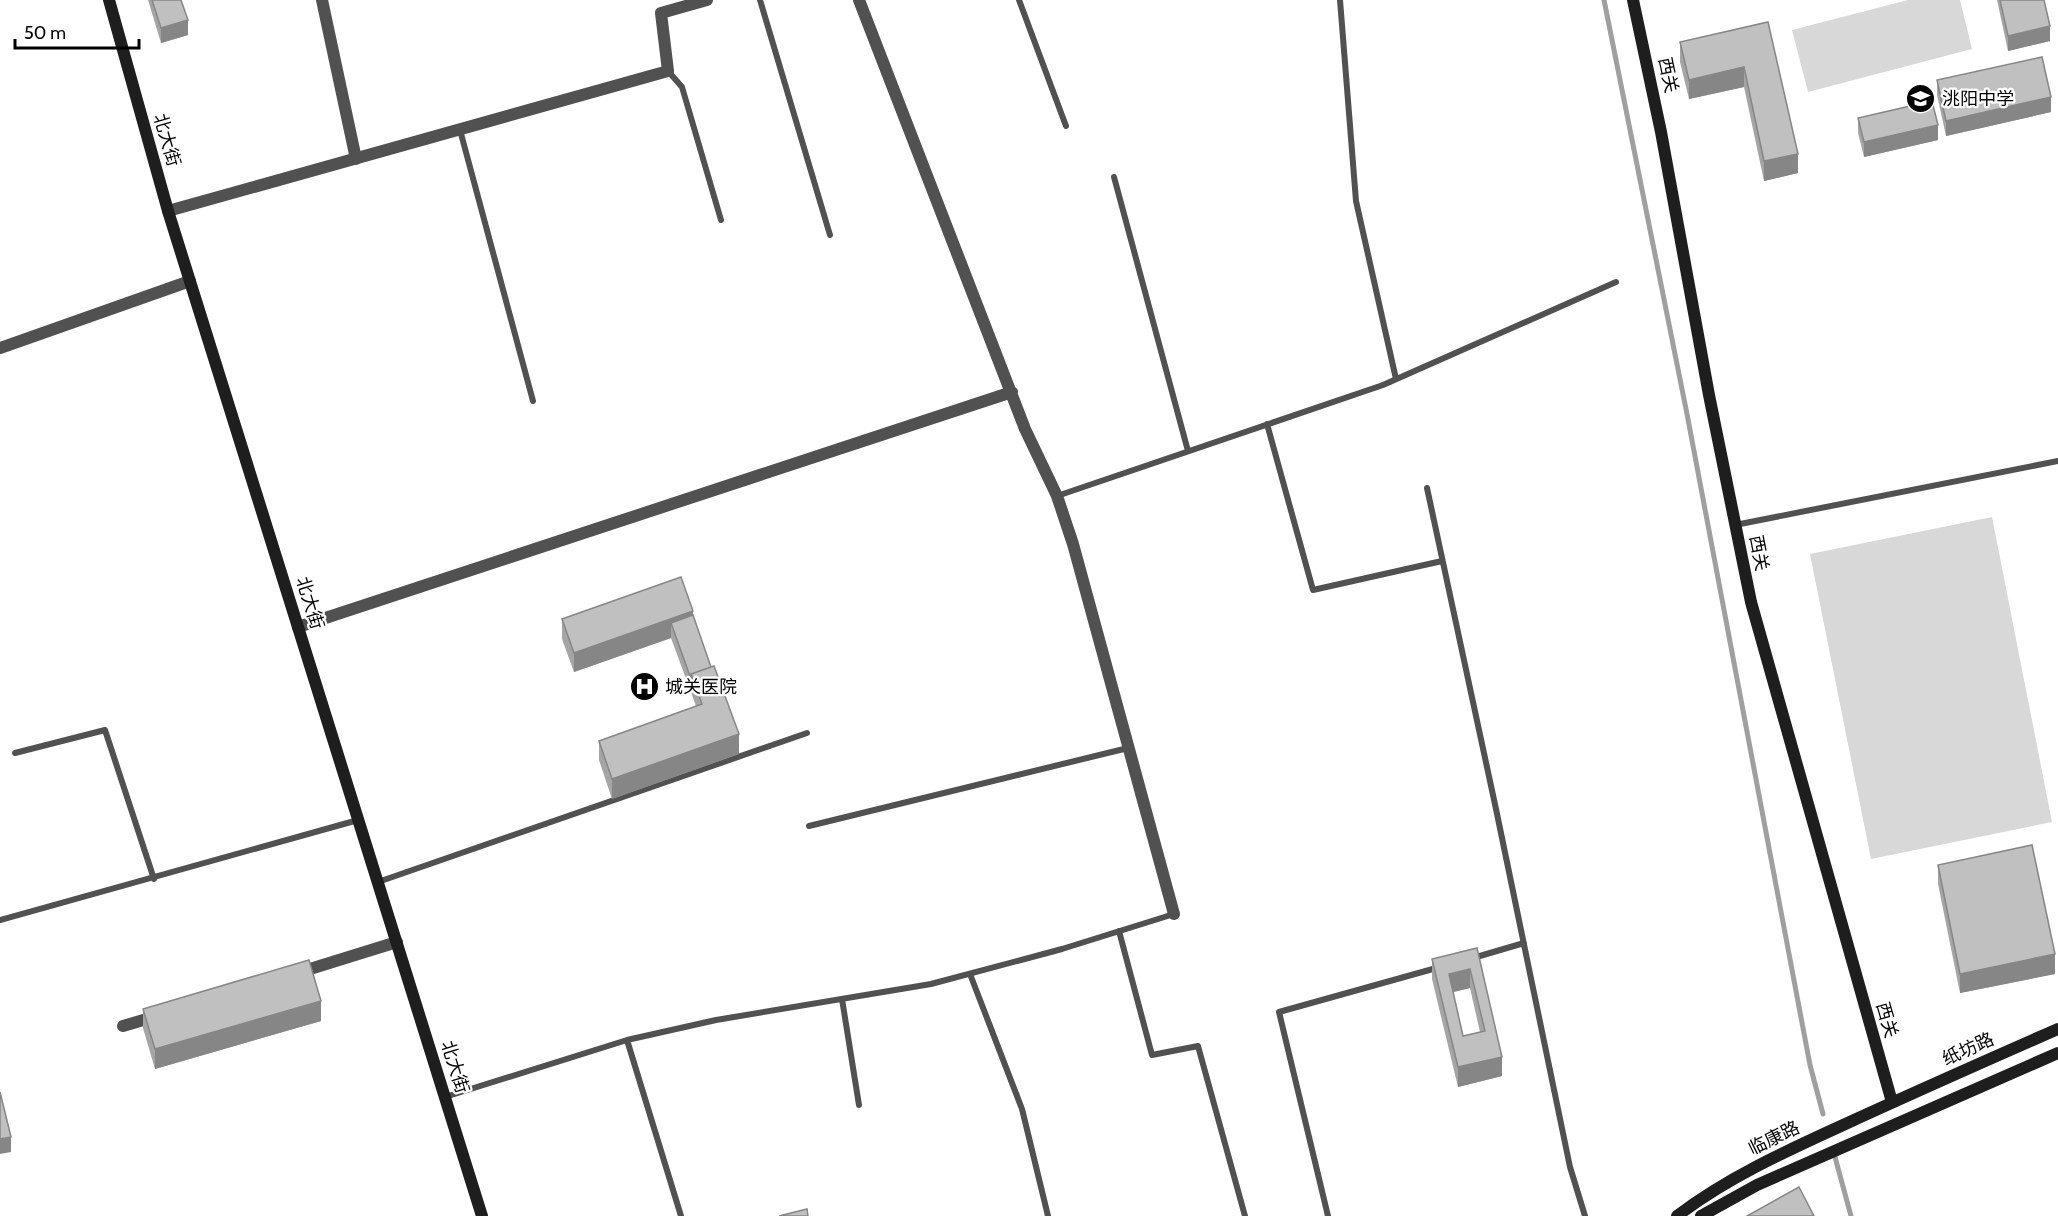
<svg xmlns="http://www.w3.org/2000/svg" width="2058" height="1216" viewBox="0 0 2058 1216" font-family="Cabin,'Noto Sans SC',sans-serif">
<style>
.green{fill:#d8d8d8}
.lines{fill:none;stroke-linecap:round;stroke-linejoin:round}
.stream{stroke:#9f9f9f;stroke-width:5}
.lane{stroke:#515151;stroke-width:6}
.street{stroke:#515151;stroke-width:12}
.secondary{stroke:#1e1e1e;stroke-width:12}
.wall{fill:#a5a5a5;fill-rule:evenodd}
.shaded-wall{fill:#868686}
.building{fill:#c0c0c0;stroke:#868686;stroke-width:1.5;fill-rule:evenodd}
.labels{text-anchor:middle;stroke-width:4.5;stroke-linejoin:round;paint-order:stroke}
.street-label{font-size:18px;fill:#000;stroke:#fff}
.poi-label{font-size:18px;fill:#000;stroke:#fff;text-anchor:start}
</style>
<rect width="100%" height="100%" fill="#fff"/>
<path class="green" d="M 1908,0 L 1960,0 L 1972,49 L 1808,92 L 1792,30 Z
M 1992,517 L 2052,822 L 1871,859 L 1810,554 Z"/>
<g class="lines">
<path class="stream" d="M 1604,0 L 1687,414 L 1810,1065 L 1823,1114
M 1835,1157 L 1851,1216"/>
<path class="lane" d="M 760,0 L 830,235
M 1019,0 L 1066,126
M 1340,0 L 1356,201 L 1396,379
M 668,71 L 682,87 L 721,220
M 460,130 L 533,401
M 1114,177 L 1188,451
M 1267,424 L 1313,590 L 1442,561
M 1427,488 L 1496,809 L 1570,1167 L 1585,1216
M 1057,496 L 1383,385 L 1616,282
M 1735,525 L 2058,461
M 15,753 L 105,730 L 154,879
M 809,826 L 1128,748
M 378,882 L 807,733
M 0,920 L 358,820
M 1119,931 L 1152,1055 L 1198,1046 L 1245,1216
M 1473,958 L 1524,943
M 970,974 L 1022,1109 L 1048,1216
M 842,999 L 859,1105
M 627,1040 L 681,1216
M 445,1097 L 627,1040 L 716,1020 L 931,984 L 1062,949 L 1174,914
M 1328,1216 L 1279,1012 L 1440,967"/>
<path class="street" d="M 322,0 L 356,159
M 859,0 L 1025,429 L 1057,496 L 1073,544 L 1174,914
M 168,211 L 668,71 L 661,13 L 707,0
M 0,348 L 190,281
M 298,627 L 1012,392
M 297,973 L 397,942
M 123,1026 L 157,1016"/>
<path class="secondary" d="M 109,0 L 168,211 L 482,1216
M 1633,0 L 1661,132 L 1709,395 L 1751,602 L 1892,1102
M 1677,1216 C 1727,1178 1784,1152 1841,1126 C 1913,1093 1985,1061 2058,1029
M 1701,1216 L 1757,1185 L 2058,1053"/>
</g>
<path class="wall" d="M 148,0 L 181,0 L 188,35 L 161,43 Z
M 1997,0 L 2044,0 L 2050,41 L 2008,51 Z
M 1768,22 L 1798,173 L 1764,181 L 1744,87 L 1689,99 L 1680,62 L 1680,42 Z
M 1937,80 L 2051,112 L 1946,136 L 1937,95 Z
M 1858,118 L 1938,140 L 1864,157 L 1858,133 Z
M 693,615 L 739,754 L 612,799 L 599,760 L 599,741 L 696,706 L 671,638 L 574,672 L 562,639 L 562,619 Z
M 1938,865 L 2055,974 L 1960,993 L 1938,884 Z
M 1477,948 L 1502,1076 L 1458,1087 L 1432,979 L 1432,959 ZM 1470,988 L 1480,1032 L 1463,1036 L 1453,992 Z
M 143,1009 L 321,1021 L 155,1069 L 143,1028 Z"/>
<path class="shaded-wall" d="M 188,20 L 188,35 L 161,43 L 161,28 Z
M 2050,26 L 2050,41 L 2008,51 L 2008,36 Z
M 1744,67 L 1744,87 L 1689,99 L 1689,80 Z
M 2051,97 L 2051,112 L 1946,136 L 1946,121 Z
M 1938,125 L 1938,140 L 1864,157 L 1864,142 Z
M 1798,154 L 1798,173 L 1764,181 L 1764,161 Z
M 693,611 L 693,630 L 671,623 L 671,638 L 574,672 L 574,653 Z
M 739,734 L 739,754 L 612,799 L 612,779 Z
M 2055,954 L 2055,974 L 1960,993 L 1960,974 Z
M 1470,969 L 1470,988 L 1449,993 L 1449,974 Z
M 321,1001 L 321,1021 L 155,1069 L 155,1049 Z
M 1502,1057 L 1502,1076 L 1458,1087 L 1458,1067 Z
M 11,1137 L 11,1152 L 0,1154 L 0,1139 Z"/>
<path class="building" d="M 152,0 L 181,0 L 188,20 L 161,28 Z
M 2000,0 L 2044,0 L 2050,26 L 2008,36 Z
M 1768,22 L 1798,154 L 1764,161 L 1744,67 L 1689,80 L 1680,42 Z
M 2042,57 L 2051,97 L 1946,121 L 1937,80 Z
M 1932,101 L 1938,125 L 1864,142 L 1858,118 Z
M 681,577 L 693,611 L 574,653 L 562,619 Z
M 693,615 L 711,667 L 691,674 L 691,679 L 671,623 Z
M 714,666 L 739,734 L 612,779 L 599,741 L 702,704 L 691,674 Z
M 2032,845 L 2055,954 L 1960,974 L 1938,865 Z
M 1477,948 L 1502,1057 L 1458,1067 L 1432,959 ZM 1470,969 L 1485,1031 L 1463,1036 L 1449,974 Z
M 309,960 L 321,1001 L 155,1049 L 143,1009 Z
M 0,1092 L 11,1137 L 0,1139 Z
M 1799,1187 L 1814,1216 L 1747,1216 Z
M 807,1209 L 808,1216 L 779,1216 Z"/>
<defs>
<symbol id="school-disc" viewBox="-11 -11 22 22"><circle r="9.5" fill="#000" stroke="#fff"/><path d="M0-5L7-2L0 1L-7-2ZM-4 1L0 2.5L4 1V4Q0 6-4 4Z" fill="#fff"/></symbol>
<symbol id="hospital-disc" viewBox="-11 -11 22 22"><circle r="9.5" fill="#000" stroke="#fff"/><path d="M-5-5h3v3.5h4V-5h3V5h-3V1.5h-4V5h-3Z" fill="#fff"/></symbol>
</defs>
<g fill-rule="evenodd">
<use href="#school-disc" x="1904" y="82" width="33" height="33"/>
<use href="#hospital-disc" x="628" y="670" width="33" height="33"/>
</g>
<g class="labels">
<g class="street-label">
<text transform="translate(1668 75) rotate(78)" y="6">西关</text>
<text transform="translate(167 140) rotate(74)" y="6">北大街</text>
<text transform="translate(1759 553) rotate(79)" y="6">西关</text>
<text transform="translate(310 603) rotate(73)" y="6">北大街</text>
<text transform="translate(1887 1020) rotate(74)" y="6">西关</text>
<text transform="translate(1968 1049) rotate(-24)" y="6">纸坊路</text>
<text transform="translate(455 1067) rotate(73)" y="6">北大街</text>
<text transform="translate(1774 1138) rotate(-26)" y="6">临康路</text>
</g>
<g class="poi-label">
<text x="1942" y="105">洮阳中学</text>
<text x="665" y="693">城关医院</text>
</g>
</g>
<path d="M15 39v9h124v-9" fill="none" stroke="#000000" stroke-width="3"/>
<text x="24" y="39" font-size="18" fill="#000000" stroke="#ffffff" stroke-width="4.5" paint-order="stroke">50 m</text>
</svg>
